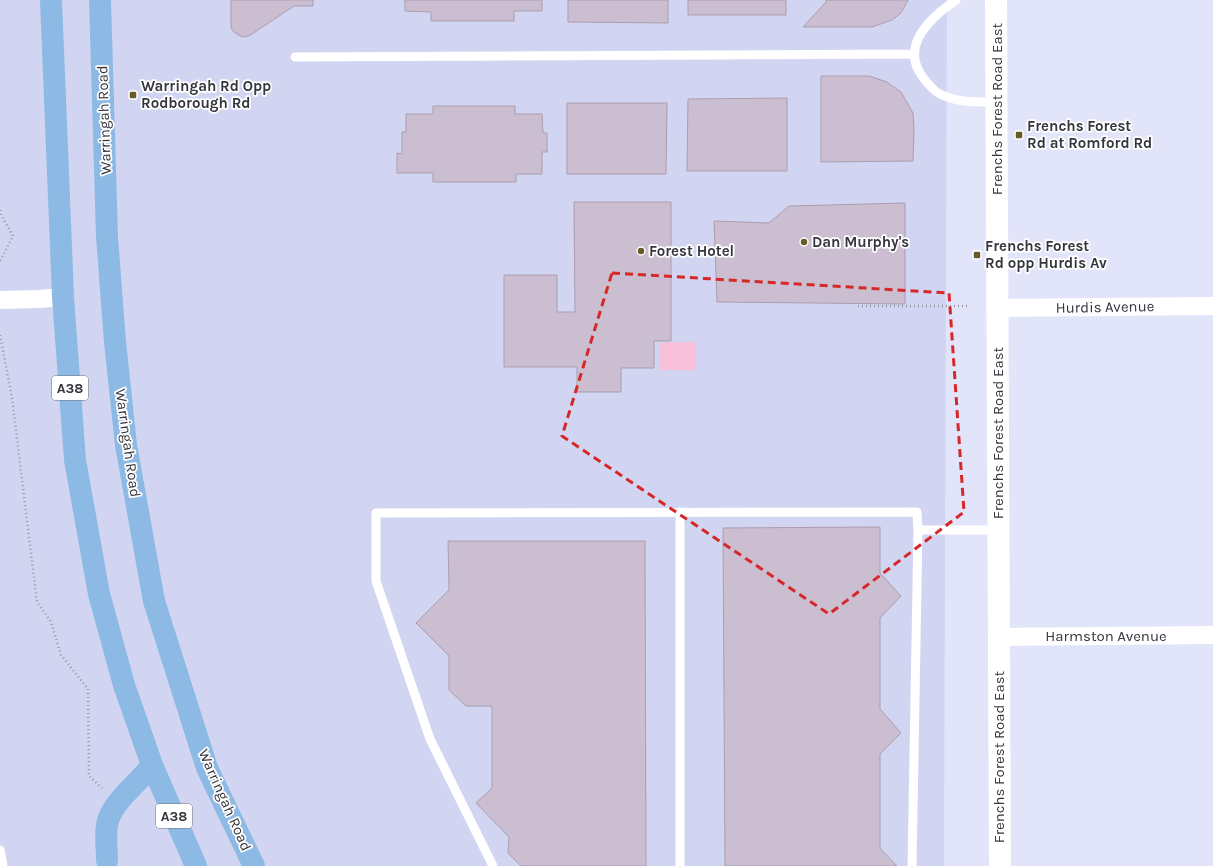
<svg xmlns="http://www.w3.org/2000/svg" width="1213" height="866" viewBox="0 0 1213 866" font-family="Karla,sans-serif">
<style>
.built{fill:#d2d5f1}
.green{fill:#f8c1d9}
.building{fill:#cbbed1;stroke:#ab9db0}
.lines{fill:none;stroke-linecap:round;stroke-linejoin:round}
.path{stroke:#9798a8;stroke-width:2.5;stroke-dasharray:1 3;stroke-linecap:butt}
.service{stroke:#fff;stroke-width:9}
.minor{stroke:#fff;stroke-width:18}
.secondary{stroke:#fff;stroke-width:22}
.trunk{stroke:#8cbae4;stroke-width:22}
.marked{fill:none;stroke:#d62828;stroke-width:3;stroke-dasharray:8 5;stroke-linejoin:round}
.poi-dot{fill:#685b28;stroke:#fff;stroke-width:1.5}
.labels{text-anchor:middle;stroke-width:3.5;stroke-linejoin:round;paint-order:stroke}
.shield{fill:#fff;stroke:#717277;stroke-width:1}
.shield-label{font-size:14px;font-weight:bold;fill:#34353d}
.poi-label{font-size:15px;font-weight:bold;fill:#34353d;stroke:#fff;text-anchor:start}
.street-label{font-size:15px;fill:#34353d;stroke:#fff}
</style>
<rect width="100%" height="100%" fill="#e2e4fa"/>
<path class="built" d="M 0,0 L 947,0 L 944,866 L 0,866 Z"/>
<path class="green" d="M 695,342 L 695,370 L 659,370 L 659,343 Z"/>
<path class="building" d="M 231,0 L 313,0 L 313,6 L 294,6 L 249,36 L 242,37 L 234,32 L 231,28 Z
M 405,0 L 542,0 L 542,11 L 514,11 L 514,21 L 431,21 L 431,12 L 405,11 Z
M 568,0 L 668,0 L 668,23 L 568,22 Z
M 688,0 L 786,0 L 786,15 L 688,15 Z
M 826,0 L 908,0 L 901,13 L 892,20 L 872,27 L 803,27 L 826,2 Z
M 821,76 L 869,76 L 887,82 L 901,92 L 913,113 L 914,129 L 913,161 L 821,162 Z
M 787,98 L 787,171 L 687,171 L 688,99 Z
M 567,103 L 667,103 L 666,174 L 567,174 Z
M 433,106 L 515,106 L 515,114 L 542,114 L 543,133 L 547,133 L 547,152 L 542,152 L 542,174 L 516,174 L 516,182 L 433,182 L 433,173 L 397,173 L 397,153 L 402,154 L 402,132 L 406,132 L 406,114 L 433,114 Z
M 574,202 L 671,202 L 671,341 L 654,341 L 654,368 L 621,368 L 621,392 L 577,392 L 577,367 L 504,367 L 504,275 L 557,275 L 557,312 L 575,312 Z
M 905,203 L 905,304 L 717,302 L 714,221 L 769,223 L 789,206 Z
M 880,527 L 880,573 L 901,596 L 880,618 L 880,709 L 901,733 L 880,754 L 880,848 L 897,866 L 725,866 L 723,528 Z
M 448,541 L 645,541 L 646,866 L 521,866 L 508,853 L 509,837 L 476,803 L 492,788 L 492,706 L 466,706 L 449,690 L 449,656 L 416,623 L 449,590 Z"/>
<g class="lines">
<path class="path" d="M 0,210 L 1,215 L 13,236 L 0,261
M 858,306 L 970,306
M 0,335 L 12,398 L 37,602 L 51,622 L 61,655 L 88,689 L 89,776 L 102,788"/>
<path class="service" d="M 956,0 C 931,17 900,45 922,76 C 927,83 934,92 942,95 C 960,103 977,102 996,102
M 295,57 L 913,54
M 680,512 L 680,866
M 918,530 L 998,530
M 0,850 L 3,866
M 493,866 L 430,739 L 376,581 L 376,513 L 917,512 L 918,530 L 912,866"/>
<path class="minor" d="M 0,300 L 39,299 L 63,297
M 998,308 L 1213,306
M 998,637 L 1213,635"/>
<path class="secondary" d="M 996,0 L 1000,866"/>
<path class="trunk" d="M 51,0 L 63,297 L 75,460 L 99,594 L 124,685 L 152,765 L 196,866
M 100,0 L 107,237 L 115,342 L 126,445 L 154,601 L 207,768 L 254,866
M 107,860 C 107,848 105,836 107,825 C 111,802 138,784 152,765"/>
</g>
<path class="marked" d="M 612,273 L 949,293 L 964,512 L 829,614 L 562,436 Z"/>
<g class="poi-dot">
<rect x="129" y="91" width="8" height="8" rx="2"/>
<rect x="1015" y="131" width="8" height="8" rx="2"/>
<circle cx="804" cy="242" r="4"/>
<circle cx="641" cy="251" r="4"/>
<rect x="973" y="251" width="8" height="8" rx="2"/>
</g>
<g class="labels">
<g class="shield">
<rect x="52" y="376" width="36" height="24" rx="3"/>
<rect x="156" y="804" width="36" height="24" rx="3"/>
</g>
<g class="shield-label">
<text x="70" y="393">A38</text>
<text x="174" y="821">A38</text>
</g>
<g class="poi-label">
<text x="141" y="91">Warringah Rd Opp<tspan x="141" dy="17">Rodborough Rd</tspan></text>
<text x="1027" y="131">Frenchs Forest<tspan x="1027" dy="17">Rd at Romford Rd</tspan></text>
<text x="812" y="247">Dan Murphy's</text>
<text x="985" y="251">Frenchs Forest<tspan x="985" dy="17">Rd opp Hurdis Av</tspan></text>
<text x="649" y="256">Forest Hotel</text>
</g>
<g class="street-label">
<text transform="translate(997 109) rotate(-90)" y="5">Frenchs Forest Road East</text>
<text transform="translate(104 120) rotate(-92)" y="5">Warringah Road</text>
<text transform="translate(1105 307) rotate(-1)" y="5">Hurdis Avenue</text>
<text transform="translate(998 433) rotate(-90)" y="5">Frenchs Forest Road East</text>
<text transform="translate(128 443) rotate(82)" y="5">Warringah Road</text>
<text x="1106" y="641">Harmston Avenue</text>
<text transform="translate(999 757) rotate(-90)" y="5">Frenchs Forest Road East</text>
<text transform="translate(225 800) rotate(66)" y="5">Warringah Road</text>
</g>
</g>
</svg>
